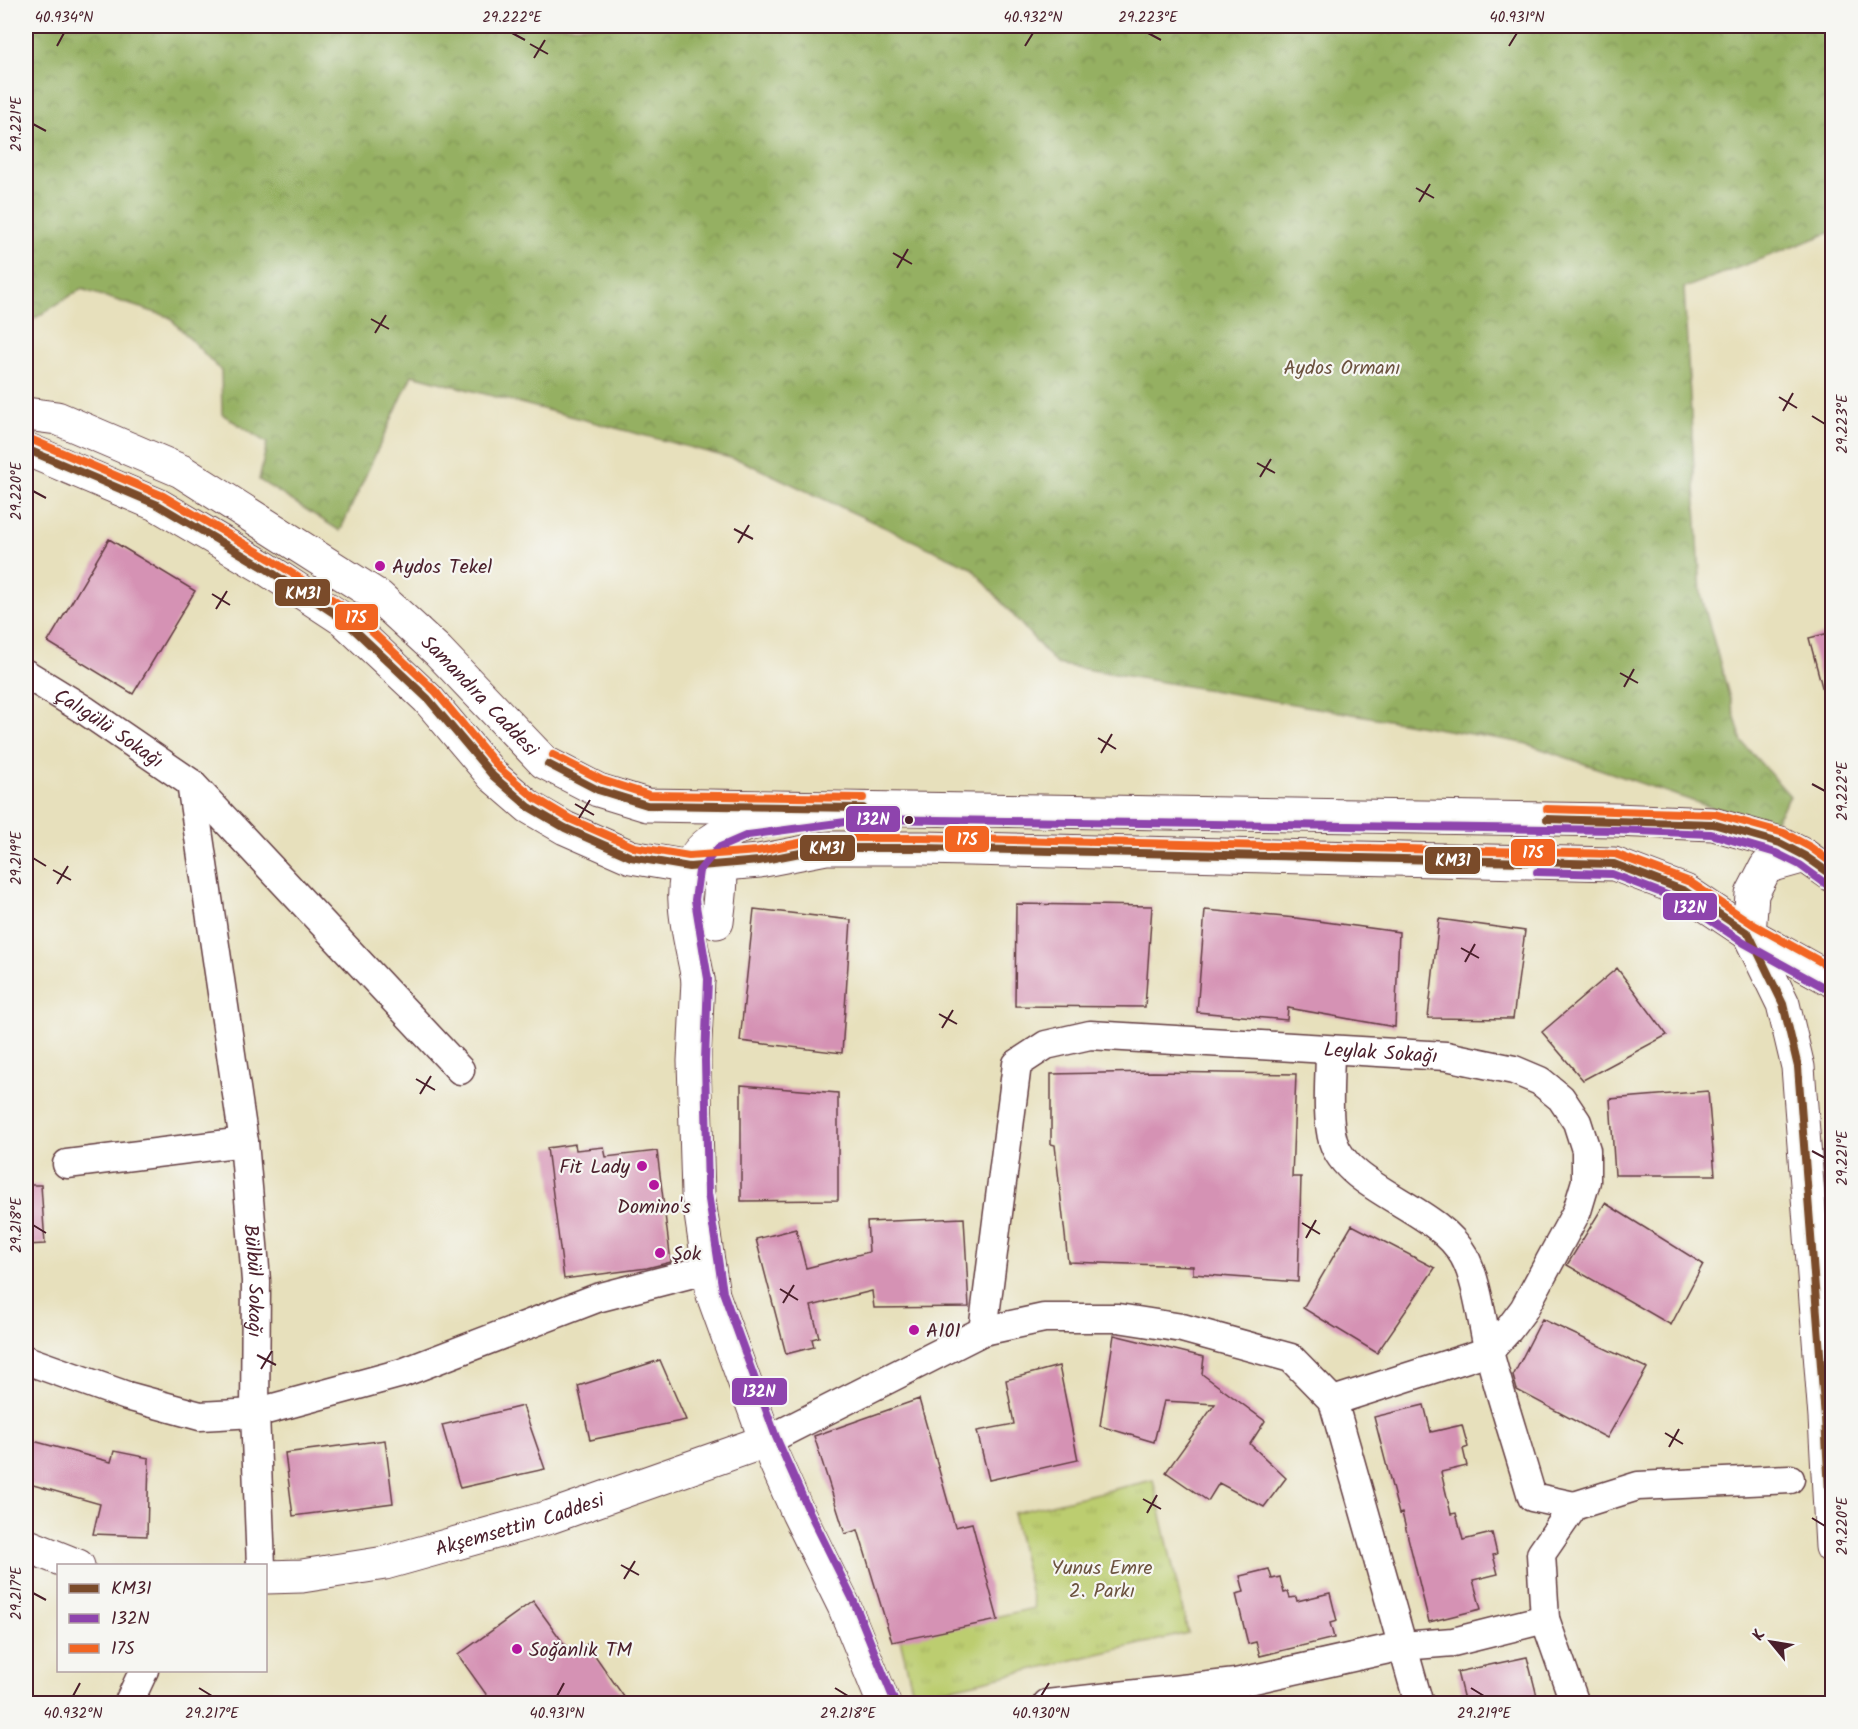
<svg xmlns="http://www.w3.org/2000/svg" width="1858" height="1729" viewBox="0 0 1858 1729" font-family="Kalam,sans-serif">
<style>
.grass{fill:url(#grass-tufts);stroke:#83764d;stroke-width:1.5}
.forest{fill:url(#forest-crowns);stroke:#706846;stroke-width:1.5}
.building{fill:#d592b4}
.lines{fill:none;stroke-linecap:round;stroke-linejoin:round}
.minor-casing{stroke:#623c41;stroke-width:31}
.tertiary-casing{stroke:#623c41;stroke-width:35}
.secondary-casing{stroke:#623c41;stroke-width:35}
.minor{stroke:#fff;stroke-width:28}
.tertiary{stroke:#fff;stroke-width:33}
.secondary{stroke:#fff;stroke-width:33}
.bus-1-casing{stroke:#f6f6f2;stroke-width:12}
.bus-2-casing{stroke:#f6f6f2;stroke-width:12}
.bus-3-casing{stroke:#f6f6f2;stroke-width:12}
.bus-1{stroke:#7a4b2a;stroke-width:8}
.bus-2{stroke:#8e44ad;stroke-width:8}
.bus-3{stroke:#f26522;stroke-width:8}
.ticks{fill:none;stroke:#4a1f2b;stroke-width:2}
.poi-dot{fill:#b5179e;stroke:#f6f6f2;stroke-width:2}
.bus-dot{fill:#4a1f2b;stroke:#f6f6f2;stroke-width:2}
.labels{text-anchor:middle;stroke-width:4.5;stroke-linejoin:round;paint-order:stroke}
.park-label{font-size:20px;fill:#6c533f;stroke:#f6f6f2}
.poi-label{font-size:20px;fill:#4a1f2b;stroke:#f6f6f2;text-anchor:start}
.street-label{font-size:20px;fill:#4a1f2b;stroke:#f6f6f2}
.line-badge{stroke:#f6f6f2;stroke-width:2}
.badge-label{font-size:16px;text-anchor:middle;font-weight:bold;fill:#fff}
.neatline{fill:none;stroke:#4a1f2b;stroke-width:2}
.ticks-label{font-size:15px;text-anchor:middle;fill:#4a1f2b}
</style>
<defs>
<pattern id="grass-tufts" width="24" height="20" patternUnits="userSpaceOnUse" patternTransform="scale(1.5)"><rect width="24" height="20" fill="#bccd6f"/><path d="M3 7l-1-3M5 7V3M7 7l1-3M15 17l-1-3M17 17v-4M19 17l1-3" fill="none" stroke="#a3b060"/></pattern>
<pattern id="forest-crowns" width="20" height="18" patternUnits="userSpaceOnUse" patternTransform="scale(1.5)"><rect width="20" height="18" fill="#95b062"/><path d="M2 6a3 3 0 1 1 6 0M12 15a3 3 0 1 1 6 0" fill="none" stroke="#7c8f51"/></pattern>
</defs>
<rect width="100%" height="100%" fill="#f6f6f2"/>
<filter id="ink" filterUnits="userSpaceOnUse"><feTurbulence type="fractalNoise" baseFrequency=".0167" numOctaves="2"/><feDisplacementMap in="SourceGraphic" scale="12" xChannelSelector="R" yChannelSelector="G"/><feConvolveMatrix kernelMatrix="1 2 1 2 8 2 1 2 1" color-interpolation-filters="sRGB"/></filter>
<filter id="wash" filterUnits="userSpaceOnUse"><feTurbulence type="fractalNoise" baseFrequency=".008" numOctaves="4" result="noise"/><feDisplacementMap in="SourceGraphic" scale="24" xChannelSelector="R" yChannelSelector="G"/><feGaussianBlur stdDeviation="1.35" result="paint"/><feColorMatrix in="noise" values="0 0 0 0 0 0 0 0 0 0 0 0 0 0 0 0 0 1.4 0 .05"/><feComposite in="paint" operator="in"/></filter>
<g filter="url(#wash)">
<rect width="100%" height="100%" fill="#e7e0bc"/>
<path class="grass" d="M 1153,1480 L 1188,1633 L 914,1697 L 900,1639 L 1034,1608 L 1013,1513 Z"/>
<path class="forest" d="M 26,26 L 1832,26 L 1832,232 L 1684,288 L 1701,595 L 1742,742 L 1790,796 L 1771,828 L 1524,743 L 1056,664 L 972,568 L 742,461 L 412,375 L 340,531 L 259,480 L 267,443 L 222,414 L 221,371 L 169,317 L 81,289 L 29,322 L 26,339 Z"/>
<g id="blocks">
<path class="building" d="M 109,539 L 195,591 L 133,694 L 48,642 Z
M 1833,632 L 1833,702 L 1826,702 L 1809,638 Z
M 1016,904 L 1152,906 L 1145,1007 L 1015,1006 Z
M 754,909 L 851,920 L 842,1053 L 740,1041 Z
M 1205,910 L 1296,918 L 1399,932 L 1395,1027 L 1288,1008 L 1287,1020 L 1197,1012 Z
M 1439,919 L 1525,931 L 1513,1019 L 1428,1018 Z
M 1617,968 L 1667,1035 L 1583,1080 L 1542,1032 Z
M 1153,1072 L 1296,1074 L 1292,1177 L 1301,1177 L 1298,1282 L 1193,1274 L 1193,1266 L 1068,1262 L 1055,1145 L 1051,1144 L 1051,1074 Z
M 741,1085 L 838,1093 L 838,1200 L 741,1201 Z
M 1708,1091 L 1715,1175 L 1615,1175 L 1610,1099 Z
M 575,1144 L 576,1150 L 604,1147 L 606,1157 L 657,1151 L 671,1262 L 647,1268 L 564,1279 L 547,1148 Z
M 26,1185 L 41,1185 L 45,1244 L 26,1245 Z
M 1605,1203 L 1703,1264 L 1671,1325 L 1567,1265 Z
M 964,1218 L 969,1307 L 874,1308 L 872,1291 L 811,1306 L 819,1337 L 812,1339 L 814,1347 L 786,1354 L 756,1239 L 796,1229 L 806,1268 L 869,1252 L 867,1222 Z
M 1352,1225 L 1435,1268 L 1377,1353 L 1303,1308 Z
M 1542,1319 L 1647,1368 L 1607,1438 L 1517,1390 L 1513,1376 Z
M 1114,1335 L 1204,1357 L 1202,1374 L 1265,1421 L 1250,1444 L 1286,1478 L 1264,1507 L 1219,1483 L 1208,1501 L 1166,1472 L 1215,1404 L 1164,1401 L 1154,1442 L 1100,1426 Z
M 660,1360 L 686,1420 L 590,1440 L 578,1386 Z
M 1059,1366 L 1078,1460 L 989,1480 L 977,1431 L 1014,1424 L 1006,1380 Z
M 919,1399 L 955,1527 L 972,1523 L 998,1620 L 892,1642 L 858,1530 L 845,1534 L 814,1436 Z
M 1424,1405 L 1431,1432 L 1462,1425 L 1468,1447 L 1463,1449 L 1467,1466 L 1441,1472 L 1451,1514 L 1456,1513 L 1463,1540 L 1492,1533 L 1497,1554 L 1493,1555 L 1498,1574 L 1473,1580 L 1481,1609 L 1429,1622 L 1402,1513 L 1399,1514 L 1374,1417 Z
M 523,1406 L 545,1469 L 460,1488 L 442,1425 Z
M 26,1439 L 111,1462 L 114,1451 L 149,1458 L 147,1536 L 93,1534 L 100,1504 L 26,1483 Z
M 385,1440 L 393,1503 L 293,1516 L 285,1453 Z
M 1269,1569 L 1272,1579 L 1280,1577 L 1284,1593 L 1288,1592 L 1290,1598 L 1296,1597 L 1297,1601 L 1330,1593 L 1337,1621 L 1330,1623 L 1334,1638 L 1260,1656 L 1256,1642 L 1248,1644 L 1236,1594 L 1244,1592 L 1240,1576 Z
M 533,1601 L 572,1655 L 587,1644 L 629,1704 L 493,1704 L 458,1655 Z
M 1527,1657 L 1539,1704 L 1465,1704 L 1457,1672 Z"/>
</g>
</g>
<g filter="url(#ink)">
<use href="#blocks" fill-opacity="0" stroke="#623c41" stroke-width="1.5"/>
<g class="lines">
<defs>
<g id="minor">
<path id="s1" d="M 26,674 L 86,711 L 191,783 L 460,1070"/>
<path id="s2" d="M 191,783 L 244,1142 L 254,1256 L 256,1281 L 255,1413 L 261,1566"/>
<path d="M 1330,1050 C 1330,1075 1326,1117 1333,1141 C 1348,1190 1437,1207 1464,1256 C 1477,1279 1482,1321 1488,1348 C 1501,1398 1518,1448 1532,1497 L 1574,1506"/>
<path d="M 67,1164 L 244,1142"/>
<path id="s3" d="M 983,1331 L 1017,1064 L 1046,1045 L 1090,1035 L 1446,1056 L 1514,1070 L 1540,1081 L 1561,1098 L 1577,1122 L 1586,1150 L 1586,1181 L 1577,1211 L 1524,1309 L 1509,1329 L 1489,1351 L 1333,1401"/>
<path d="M 26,1360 L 127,1396 L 200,1416 L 255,1413 L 402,1373 L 597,1298 L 709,1269"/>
<path d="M 766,1441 L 983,1331 L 1044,1318 L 1118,1318 L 1182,1328 L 1291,1358 L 1333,1401 L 1419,1704"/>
<path d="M 128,1704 L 144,1670"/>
<path d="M 1047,1704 L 1236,1683 L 1402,1646 L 1453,1642 L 1545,1619"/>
<path d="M 1575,1704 L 1545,1619 L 1541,1554 L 1574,1506 L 1638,1486 L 1790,1479"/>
</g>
<g id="tertiary">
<path d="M 698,980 L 694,1061 L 698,1194 L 713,1295 L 766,1441 L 798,1513 L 844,1606 L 884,1704"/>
<path d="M 26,1545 L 78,1566"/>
<path id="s4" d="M 266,1577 L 302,1576 L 385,1563 L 550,1517 L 766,1441"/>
</g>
<g id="secondary">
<path id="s5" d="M 26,414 L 57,418 L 181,471 L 379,597 L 438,651 L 544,762 L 598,790 L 647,805 L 1615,820 L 1713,824 L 1780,843 L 1805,856 L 1832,875"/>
<path d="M 26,449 L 158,505 L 265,568 L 344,620 L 428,699 L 493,776 L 529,807 L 565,828 L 631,857 L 689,867 L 759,861 L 826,848 L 923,848 L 1614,864 L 1685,891 L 1749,934 L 1832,980"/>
<path d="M 714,844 C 725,869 720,896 717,922"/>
<path d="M 1749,934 L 1783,1004 L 1798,1067 L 1825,1418 L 1832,1547"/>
<path d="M 1749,934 L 1752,894 L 1766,867 L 1805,856"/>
<path d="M 698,980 C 694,955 686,928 685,902 C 681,843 729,825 778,819"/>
</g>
</defs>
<use href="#minor" class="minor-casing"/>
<use href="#tertiary" class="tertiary-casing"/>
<use href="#secondary" class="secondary-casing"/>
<use href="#minor" class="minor"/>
<use href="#tertiary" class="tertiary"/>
<use href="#secondary" class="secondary"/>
<defs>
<path id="bus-1" d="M 26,449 L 158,505 L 265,568 L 344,620 L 428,699 L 493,776 L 529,807 L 565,828 L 631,857 L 689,867 L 759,861 L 826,848 L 923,848 L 1614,864 L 1685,891 L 1749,934 L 1783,1004 L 1798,1067 L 1825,1418 L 1832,1547
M 548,764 L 598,790 L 647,805 L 863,808
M 1547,819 L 1713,824 L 1780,843 L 1805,856 L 1832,875"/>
<path id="bus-2" d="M 1537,872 L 1612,874 L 1680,900 L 1744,943 L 1827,989
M 894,1700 L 854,1602 L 808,1509 L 776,1437 L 723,1292 L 708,1193 L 705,1061 L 708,979 L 695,900 L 699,871 L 718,848 L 748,835 L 868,819 L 1615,830 L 1711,834 L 1776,853 L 1800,865 L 1826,884"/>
<path id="bus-3" d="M 30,439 L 163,496 L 270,559 L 350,611 L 435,691 L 500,769 L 535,798 L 570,819 L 634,847 L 689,856 L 758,851 L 825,838 L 923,838 L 1615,854 L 1690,882 L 1754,925 L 1832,968
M 553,755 L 602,780 L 649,795 L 863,798
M 1547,809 L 1715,814 L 1784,833 L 1810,847 L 1832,863"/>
</defs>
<use href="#bus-1" class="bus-1-casing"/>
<use href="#bus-2" class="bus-2-casing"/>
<use href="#bus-3" class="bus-3-casing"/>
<use href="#bus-1" class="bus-1"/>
<use href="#bus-2" class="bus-2"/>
<use href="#bus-3" class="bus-3"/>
</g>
</g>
<path class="ticks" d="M 512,33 L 525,40M 1148,33 L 1161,40M 530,44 L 548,54M 57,46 L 64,33M 1025,46 L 1033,33M 1509,46 L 1517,33M 534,58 L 545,40M 33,124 L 46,131M 1416,188 L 1434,198M 1419,202 L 1430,184M 893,253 L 912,264M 897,268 L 908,249M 371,319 L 389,329M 375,333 L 386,315M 1779,397 L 1797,408M 1783,411 L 1793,393M 1812,416 L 1825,424M 1257,463 L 1275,473M 1260,477 L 1271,459M 33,491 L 46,498M 734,529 L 753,539M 738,543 L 749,525M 212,594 L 230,605M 216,609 L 227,591M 1620,673 L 1638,683M 1624,687 L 1634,669M 1098,738 L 1116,749M 1101,753 L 1112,734M 1812,784 L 1825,791M 575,804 L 594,815M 579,818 L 590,800M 33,858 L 46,866M 53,870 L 71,880M 57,884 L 68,866M 1461,948 L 1479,958M 1465,962 L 1475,944M 939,1014 L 957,1024M 942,1028 L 953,1010M 416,1079 L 435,1090M 420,1094 L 431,1076M 1812,1151 L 1825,1158M 1302,1223 L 1320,1234M 33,1225 L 46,1233M 1306,1238 L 1316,1220M 780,1289 L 798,1300M 783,1303 L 794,1285M 257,1355 L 276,1365M 261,1369 L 272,1351M 1665,1433 L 1683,1444M 1669,1447 L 1679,1429M 1143,1499 L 1161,1509M 1147,1513 L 1157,1495M 1812,1518 L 1825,1526M 621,1565 L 639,1575M 624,1579 L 635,1561M 33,1593 L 46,1600M 199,1688 L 212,1696M 835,1688 L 848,1696M 1471,1688 L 1484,1696M 73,1696 L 80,1683M 557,1696 L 564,1683M 1041,1696 L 1049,1683"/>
<g class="poi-dot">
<circle cx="380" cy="566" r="6"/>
<circle cx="642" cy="1166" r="6"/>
<circle cx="654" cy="1185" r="6"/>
<circle cx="660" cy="1253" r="6"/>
<circle cx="914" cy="1330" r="6"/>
<circle cx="517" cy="1649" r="6"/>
</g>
<circle class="bus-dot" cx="909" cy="820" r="5"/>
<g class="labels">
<g class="park-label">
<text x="1342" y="374">Aydos Ormanı</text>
<text x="1102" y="1574">Yunus Emre<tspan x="1102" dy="23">2. Parkı</tspan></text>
</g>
<g class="poi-label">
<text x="392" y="573">Aydos Tekel</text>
<text x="630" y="1173" text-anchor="end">Fit Lady</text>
<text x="654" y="1213" text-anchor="middle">Domino's</text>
<text x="672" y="1260">Şok</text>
<text x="926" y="1337">A101</text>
<text x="529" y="1656">Soğanlık TM</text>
</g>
<g class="street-label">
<text dy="7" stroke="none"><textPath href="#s5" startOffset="542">Samandıra Caddesi</textPath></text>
<text dy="7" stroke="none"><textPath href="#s1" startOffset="99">Çalıgülü Sokağı</textPath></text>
<text dy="7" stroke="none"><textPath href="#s3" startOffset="640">Leylak Sokağı</textPath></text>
<text dy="7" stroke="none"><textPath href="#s2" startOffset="502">Bülbül Sokağı</textPath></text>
<text dy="7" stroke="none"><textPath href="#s4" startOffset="260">Akşemsettin Caddesi</textPath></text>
</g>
</g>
<g class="line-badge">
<rect x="274" y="578" width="57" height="29" rx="6" fill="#7a4b2a"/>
<rect x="334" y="603" width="45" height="28" rx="6" fill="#f26522"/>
<rect x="845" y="805" width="56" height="28" rx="6" fill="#8e44ad"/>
<rect x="944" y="825" width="46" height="28" rx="6" fill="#f26522"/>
<rect x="799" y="834" width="57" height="28" rx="6" fill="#7a4b2a"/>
<rect x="1510" y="838" width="46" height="29" rx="6" fill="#f26522"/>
<rect x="1424" y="846" width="57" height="29" rx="6" fill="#7a4b2a"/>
<rect x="1662" y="892" width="56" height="29" rx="6" fill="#8e44ad"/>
<rect x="731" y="1377" width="57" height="29" rx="6" fill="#8e44ad"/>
</g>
<g class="badge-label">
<text x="303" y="599">KM31</text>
<text x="356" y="623">17S</text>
<text x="873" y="825">132N</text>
<text x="967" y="845">17S</text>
<text x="827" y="854">KM31</text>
<text x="1533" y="858">17S</text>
<text x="1453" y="866">KM31</text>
<text x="1690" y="913">132N</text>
<text x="759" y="1397">132N</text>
</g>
<rect width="1858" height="1729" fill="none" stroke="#f6f6f2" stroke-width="66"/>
<rect x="57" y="1564" width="210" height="108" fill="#f6f6f2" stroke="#b1a0a2" stroke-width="1.5"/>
<rect x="69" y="1584" width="30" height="9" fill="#7a4b2a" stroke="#b1a0a2" stroke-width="1.5"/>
<text x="111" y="1594" font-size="18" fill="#4a1f2b">KM31</text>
<rect x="69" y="1614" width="30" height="9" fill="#8e44ad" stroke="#b1a0a2" stroke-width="1.5"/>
<text x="111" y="1624" font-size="18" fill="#4a1f2b">132N</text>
<rect x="69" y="1644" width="30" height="9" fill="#f26522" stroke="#b1a0a2" stroke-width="1.5"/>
<text x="111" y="1654" font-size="18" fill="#4a1f2b">17S</text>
<g transform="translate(1771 1642) rotate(300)" stroke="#f6f6f2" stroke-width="4.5" paint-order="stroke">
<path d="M0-4.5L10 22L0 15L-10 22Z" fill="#4a1f2b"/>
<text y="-9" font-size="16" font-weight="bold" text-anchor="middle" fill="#4a1f2b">K</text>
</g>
<rect x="33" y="33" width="1792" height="1663" class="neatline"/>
<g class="ticks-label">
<text x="64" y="22">40.934°N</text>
<text x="512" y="22">29.222°E</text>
<text x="1033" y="22">40.932°N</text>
<text x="1148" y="22">29.223°E</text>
<text x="1517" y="22">40.931°N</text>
<text transform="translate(16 124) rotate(-90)" y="5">29.221°E</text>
<text transform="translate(1842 424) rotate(-90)" y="5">29.223°E</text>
<text transform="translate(16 491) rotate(-90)" y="5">29.220°E</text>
<text transform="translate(1842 791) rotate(-90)" y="5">29.222°E</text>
<text transform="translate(16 858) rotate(-90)" y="5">29.219°E</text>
<text transform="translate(1842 1158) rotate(-90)" y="5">29.221°E</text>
<text transform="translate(16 1225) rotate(-90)" y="5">29.218°E</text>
<text transform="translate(1842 1526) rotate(-90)" y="5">29.220°E</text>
<text transform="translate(16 1593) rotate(-90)" y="5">29.217°E</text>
<text x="73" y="1718">40.932°N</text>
<text x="212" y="1718">29.217°E</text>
<text x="557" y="1718">40.931°N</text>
<text x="848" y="1718">29.218°E</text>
<text x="1041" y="1718">40.930°N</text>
<text x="1484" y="1718">29.219°E</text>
</g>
</svg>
